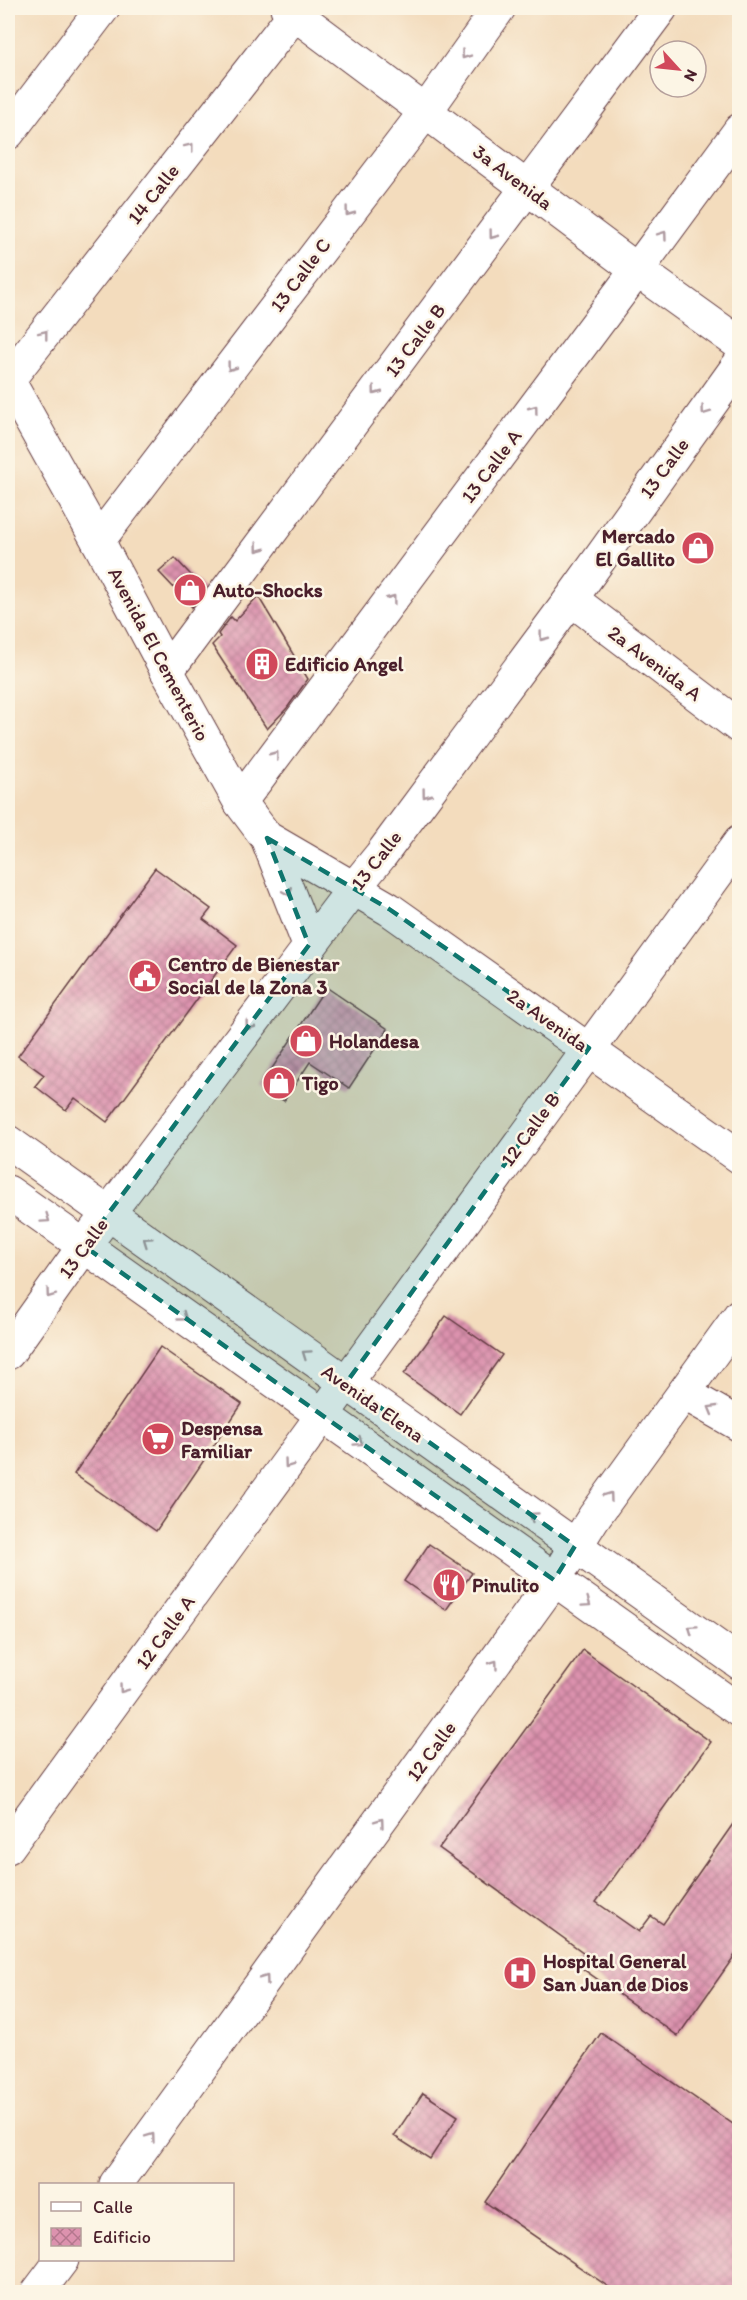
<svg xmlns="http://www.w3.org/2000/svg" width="747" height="2300" viewBox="0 0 747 2300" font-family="Itim,sans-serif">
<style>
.building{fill:url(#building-cross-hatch)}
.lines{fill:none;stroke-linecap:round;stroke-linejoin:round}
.minor-casing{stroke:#633b41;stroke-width:35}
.major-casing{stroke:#633b41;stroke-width:35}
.minor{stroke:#fff;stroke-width:33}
.major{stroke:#fff;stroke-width:33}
.oneway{stroke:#ae9aa0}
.marked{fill:#0f766e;fill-opacity:0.2;stroke:#0f766e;stroke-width:4.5;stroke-dasharray:12 8;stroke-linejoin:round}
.labels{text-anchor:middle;stroke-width:5;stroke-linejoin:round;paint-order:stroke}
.street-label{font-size:20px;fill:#4a1f2b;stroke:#fcf5e5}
.poi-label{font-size:20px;font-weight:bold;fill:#4a1f2b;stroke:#fcf5e5;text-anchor:start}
</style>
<defs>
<pattern id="building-cross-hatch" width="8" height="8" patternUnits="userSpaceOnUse" patternTransform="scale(1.5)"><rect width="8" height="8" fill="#dc92ae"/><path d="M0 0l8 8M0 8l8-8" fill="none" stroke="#b4778e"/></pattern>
</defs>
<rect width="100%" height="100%" fill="#fcf5e5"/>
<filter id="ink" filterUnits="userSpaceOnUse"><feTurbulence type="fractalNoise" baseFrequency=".0167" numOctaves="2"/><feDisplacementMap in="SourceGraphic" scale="12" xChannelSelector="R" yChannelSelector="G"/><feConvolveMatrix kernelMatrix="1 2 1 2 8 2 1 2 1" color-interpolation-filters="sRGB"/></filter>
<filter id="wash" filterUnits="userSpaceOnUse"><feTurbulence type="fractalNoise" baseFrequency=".008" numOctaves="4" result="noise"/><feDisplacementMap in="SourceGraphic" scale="24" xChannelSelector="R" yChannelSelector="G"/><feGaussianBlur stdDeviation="1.35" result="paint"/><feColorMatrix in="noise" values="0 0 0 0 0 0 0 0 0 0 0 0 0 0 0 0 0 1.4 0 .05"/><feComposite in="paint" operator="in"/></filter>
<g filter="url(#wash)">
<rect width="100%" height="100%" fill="#f3dcbd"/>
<g id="blocks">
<path class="building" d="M 175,558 L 204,589 L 192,607 L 159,572 Z
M 258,596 L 308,679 L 287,708 L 267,729 L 212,645 L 220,637 L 218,634 L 231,617 L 235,621 Z
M 155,868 L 211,909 L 203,919 L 237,945 L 107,1122 L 75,1098 L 66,1110 L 35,1086 L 44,1075 L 18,1056 Z
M 326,987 L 388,1029 L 349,1088 L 310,1062 L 284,1101 L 261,1085 Z
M 446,1316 L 502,1355 L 460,1414 L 404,1374 Z
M 160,1347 L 242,1404 L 156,1531 L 74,1474 Z
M 429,1544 L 472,1573 L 446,1610 L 404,1581 Z
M 583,1650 L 711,1742 L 596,1902 L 639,1932 L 651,1916 L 663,1924 L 740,1814 L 740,1948 L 678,2036 L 576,1964 L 584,1953 L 439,1848 Z
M 601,2033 L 740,2129 L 740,2292 L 616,2292 L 485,2202 Z
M 423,2093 L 458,2116 L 430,2159 L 394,2136 Z"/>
</g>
</g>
<g filter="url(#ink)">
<use href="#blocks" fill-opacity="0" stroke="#633b41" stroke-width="1.5"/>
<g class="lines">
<defs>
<path id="minor" d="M 287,8 L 637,270 L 740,344
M 8,133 L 103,8
M 8,380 L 299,8
M 98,541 L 426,111 L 499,8
M 571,599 L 740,727
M 167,671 L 661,8
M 240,802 L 637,270 L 740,130
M 354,888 L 381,855 L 571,599 L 740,363
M 8,1353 L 84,1246
M 684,1393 L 740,1425
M 8,1847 L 740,842
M 116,2184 L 554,1580
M 38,2292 L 62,2260"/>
<path id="major" d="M 8,380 L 98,541 L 167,671 L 240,802 L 267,838 L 389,909 L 740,1157
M 267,838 L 309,945
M 8,1142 L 740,1663
M 8,1192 L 740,1711
M 95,1231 L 354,888
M 565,1563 L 594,1517 L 740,1315"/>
</defs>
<use href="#minor" class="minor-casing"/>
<use href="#major" class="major-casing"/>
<use href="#minor" class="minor"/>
<use href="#major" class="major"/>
</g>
<defs><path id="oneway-chevron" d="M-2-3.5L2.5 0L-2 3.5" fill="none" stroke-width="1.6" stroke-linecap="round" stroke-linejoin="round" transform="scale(1.5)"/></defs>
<g class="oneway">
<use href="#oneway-chevron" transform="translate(465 55) rotate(125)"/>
<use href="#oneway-chevron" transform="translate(190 147) rotate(-52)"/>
<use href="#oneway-chevron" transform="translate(349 212) rotate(127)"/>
<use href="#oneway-chevron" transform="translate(493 235) rotate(127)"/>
<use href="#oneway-chevron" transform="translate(663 235) rotate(-54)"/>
<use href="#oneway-chevron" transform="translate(44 334) rotate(-52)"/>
<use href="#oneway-chevron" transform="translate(231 367) rotate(127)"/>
<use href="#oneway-chevron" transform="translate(376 391) rotate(127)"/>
<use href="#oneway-chevron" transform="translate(534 409) rotate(-53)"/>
<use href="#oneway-chevron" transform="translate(705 411) rotate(126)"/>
<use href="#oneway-chevron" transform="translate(259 548) rotate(127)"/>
<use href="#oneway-chevron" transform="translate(392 599) rotate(-53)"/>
<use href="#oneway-chevron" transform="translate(543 637) rotate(127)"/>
<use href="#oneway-chevron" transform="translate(275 755) rotate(-53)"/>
<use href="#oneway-chevron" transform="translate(426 794) rotate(127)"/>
<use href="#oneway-chevron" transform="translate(288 892) rotate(68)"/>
<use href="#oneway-chevron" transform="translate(249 1026) rotate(127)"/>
<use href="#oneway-chevron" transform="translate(46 1219) rotate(35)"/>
<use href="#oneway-chevron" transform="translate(147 1241) rotate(-145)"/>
<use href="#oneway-chevron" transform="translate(50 1294) rotate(126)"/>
<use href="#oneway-chevron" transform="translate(183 1317) rotate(36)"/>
<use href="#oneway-chevron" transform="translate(306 1354) rotate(-145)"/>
<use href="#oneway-chevron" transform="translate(712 1409) rotate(-150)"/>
<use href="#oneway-chevron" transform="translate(359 1442) rotate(35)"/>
<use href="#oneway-chevron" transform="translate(288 1464) rotate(126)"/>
<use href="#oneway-chevron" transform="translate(609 1496) rotate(-54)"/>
<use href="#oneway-chevron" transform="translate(533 1516) rotate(-145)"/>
<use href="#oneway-chevron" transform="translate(587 1603) rotate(35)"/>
<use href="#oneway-chevron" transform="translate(692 1629) rotate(-145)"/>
<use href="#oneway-chevron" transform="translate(494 1664) rotate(-54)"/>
<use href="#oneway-chevron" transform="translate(123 1689) rotate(126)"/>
<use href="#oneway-chevron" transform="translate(380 1822) rotate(-54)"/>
<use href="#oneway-chevron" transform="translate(265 1979) rotate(-54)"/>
<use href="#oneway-chevron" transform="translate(151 2137) rotate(-54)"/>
</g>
</g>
<path class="marked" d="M 267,838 L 389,909 L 589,1048 L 346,1383 L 575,1546 L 554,1580 L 84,1246 L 309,945 Z"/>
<defs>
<symbol id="shop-disc" viewBox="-11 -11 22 22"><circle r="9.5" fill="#d1495b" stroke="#fcf5e5"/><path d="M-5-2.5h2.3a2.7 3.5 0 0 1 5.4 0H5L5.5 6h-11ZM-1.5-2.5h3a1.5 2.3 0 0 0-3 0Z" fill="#fff"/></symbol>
<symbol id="building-disc" viewBox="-11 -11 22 22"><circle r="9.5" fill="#d1495b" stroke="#fcf5e5"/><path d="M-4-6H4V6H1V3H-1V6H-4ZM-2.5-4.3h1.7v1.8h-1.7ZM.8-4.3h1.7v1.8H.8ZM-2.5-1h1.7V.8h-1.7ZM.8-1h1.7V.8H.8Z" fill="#fff"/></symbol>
<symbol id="civic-disc" viewBox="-11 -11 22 22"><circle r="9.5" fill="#d1495b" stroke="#fcf5e5"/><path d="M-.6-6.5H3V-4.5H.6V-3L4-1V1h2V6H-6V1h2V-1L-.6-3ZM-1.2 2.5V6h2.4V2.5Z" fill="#fff"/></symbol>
<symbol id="supermarket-disc" viewBox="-11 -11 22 22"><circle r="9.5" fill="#d1495b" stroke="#fcf5e5"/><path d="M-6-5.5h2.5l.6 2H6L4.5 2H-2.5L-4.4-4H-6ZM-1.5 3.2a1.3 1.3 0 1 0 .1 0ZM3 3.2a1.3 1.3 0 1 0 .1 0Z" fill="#fff"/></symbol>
<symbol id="restaurant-disc" viewBox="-11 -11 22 22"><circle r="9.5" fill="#d1495b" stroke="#fcf5e5"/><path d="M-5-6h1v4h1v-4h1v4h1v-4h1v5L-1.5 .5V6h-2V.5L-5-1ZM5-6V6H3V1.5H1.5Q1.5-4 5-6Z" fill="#fff"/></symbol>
<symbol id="hospital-disc" viewBox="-11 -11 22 22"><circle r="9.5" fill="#d1495b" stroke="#fcf5e5"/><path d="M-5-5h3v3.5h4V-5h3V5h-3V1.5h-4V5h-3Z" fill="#fff"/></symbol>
</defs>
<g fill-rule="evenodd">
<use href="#shop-disc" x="679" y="529" width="38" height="38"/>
<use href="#shop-disc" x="171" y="571" width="38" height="38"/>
<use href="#building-disc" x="243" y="645" width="38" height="38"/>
<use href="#civic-disc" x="126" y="957" width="38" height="38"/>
<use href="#shop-disc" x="287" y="1022" width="38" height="38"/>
<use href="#shop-disc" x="260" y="1064" width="38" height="38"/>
<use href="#supermarket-disc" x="139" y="1420" width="38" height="38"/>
<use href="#restaurant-disc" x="430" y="1566" width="38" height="38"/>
<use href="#hospital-disc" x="501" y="1954" width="38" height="38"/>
</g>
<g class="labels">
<g class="street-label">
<text transform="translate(513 177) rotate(37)" y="7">3a Avenida</text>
<text transform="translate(153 194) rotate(-52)" y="7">14 Calle</text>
<text transform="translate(300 275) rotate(-53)" y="7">13 Calle C</text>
<text transform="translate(415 340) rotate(-53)" y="7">13 Calle B</text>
<text transform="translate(491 466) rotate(-53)" y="7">13 Calle A</text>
<text transform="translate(664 468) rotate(-54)" y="7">13 Calle</text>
<text transform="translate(159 654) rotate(62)" y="7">Avenida El Cementerio</text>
<text transform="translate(655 663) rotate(37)" y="7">2a Avenida A</text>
<text transform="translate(376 860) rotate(-52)" y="7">13 Calle</text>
<text transform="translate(548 1020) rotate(35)" y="7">2a Avenida</text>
<text transform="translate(530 1129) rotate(-54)" y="7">12 Calle B</text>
<text transform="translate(83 1248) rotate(-54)" y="7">13 Calle</text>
<text transform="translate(373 1403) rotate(35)" y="7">Avenida Elena</text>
<text transform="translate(165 1632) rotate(-54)" y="7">12 Calle A</text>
<text transform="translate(431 1751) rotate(-54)" y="7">12 Calle</text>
</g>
<g class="poi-label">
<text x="675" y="543" text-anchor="end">Mercado<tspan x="675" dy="23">El Gallito</tspan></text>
<text x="213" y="597">Auto-Shocks</text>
<text x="285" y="671">Edificio Angel</text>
<text x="168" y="971">Centro de Bienestar<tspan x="168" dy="23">Social de la Zona 3</tspan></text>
<text x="329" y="1048">Holandesa</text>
<text x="302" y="1090">Tigo</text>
<text x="181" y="1435">Despensa<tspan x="181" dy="23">Familiar</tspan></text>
<text x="472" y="1592">Pinulito</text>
<text x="543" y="1968">Hospital General<tspan x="543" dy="23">San Juan de Dios</tspan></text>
</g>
</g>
<rect width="747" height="2300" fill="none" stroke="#fcf5e5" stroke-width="30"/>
<rect x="39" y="2183" width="195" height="78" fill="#fcf5e5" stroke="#b59f9b" stroke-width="1.5"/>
<rect x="51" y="2202" width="30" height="9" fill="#ffffff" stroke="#b59f9b" stroke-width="1.5"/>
<text x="93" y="2213" font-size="18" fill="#4a1f2b">Calle</text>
<rect x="51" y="2228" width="30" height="18" fill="url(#building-cross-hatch)" stroke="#b59f9b" stroke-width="1.5"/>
<text x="93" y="2243" font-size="18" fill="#4a1f2b">Edificio</text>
<g transform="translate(678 69) rotate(117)"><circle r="28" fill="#fcf5e5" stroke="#b59f9b" stroke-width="1.5"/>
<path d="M0-4.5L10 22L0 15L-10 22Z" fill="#d1495b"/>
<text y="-9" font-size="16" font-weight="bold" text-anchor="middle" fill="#4a1f2b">N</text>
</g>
</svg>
